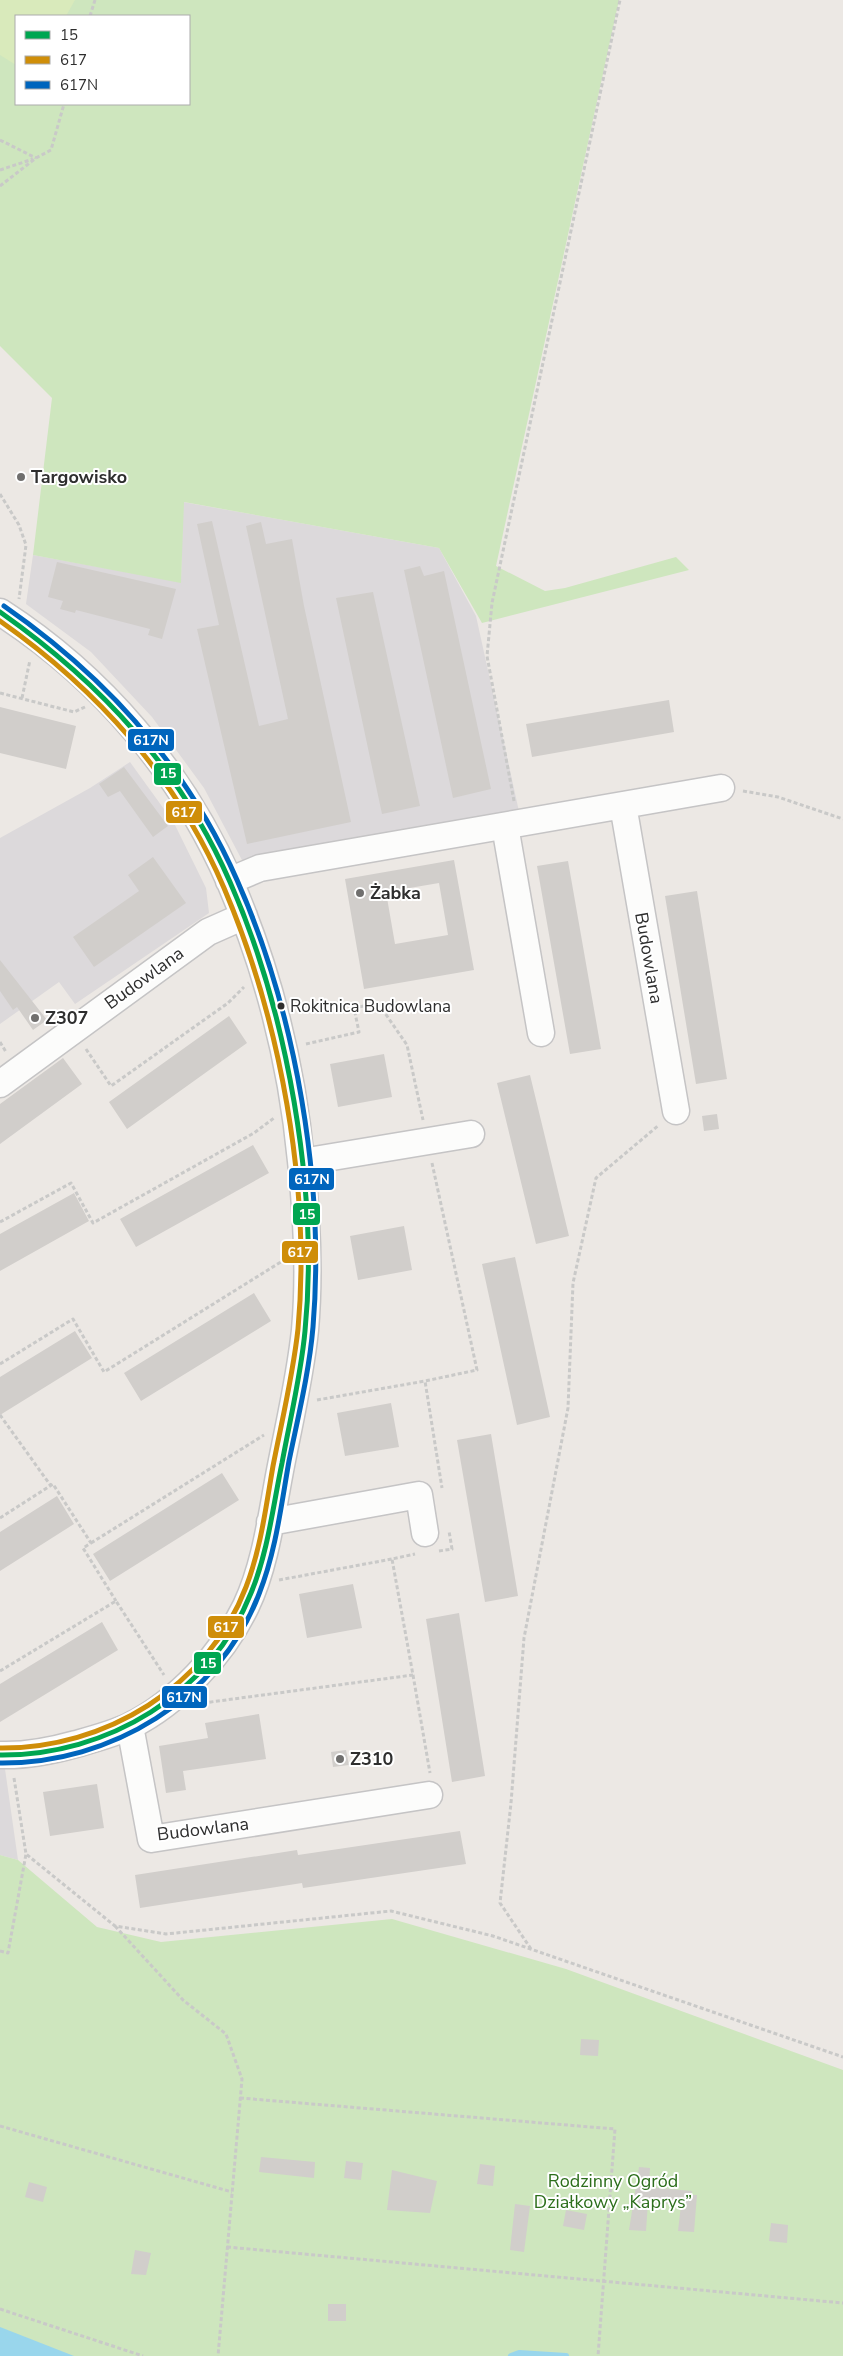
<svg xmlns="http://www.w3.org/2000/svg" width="843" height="2356" viewBox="0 0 843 2356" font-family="'Nunito Sans',sans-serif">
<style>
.industrial{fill:#dcd9db}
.green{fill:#cee6be;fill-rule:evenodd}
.pitch{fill:#d9eabb}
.water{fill:#99d6ec}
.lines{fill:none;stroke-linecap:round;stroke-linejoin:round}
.stream{stroke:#99d6ec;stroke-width:6}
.building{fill:#d1cecb;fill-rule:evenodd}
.minor-casing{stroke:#c5c4c5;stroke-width:29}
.path{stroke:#c9c9c8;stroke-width:3;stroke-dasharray:4 2.5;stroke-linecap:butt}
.minor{stroke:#fcfcfb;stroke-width:26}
.bus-1-casing{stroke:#fff;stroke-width:9}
.bus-2-casing{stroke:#fff;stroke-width:9}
.bus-3-casing{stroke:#fff;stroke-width:9}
.bus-1{stroke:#00a651;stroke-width:5}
.bus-2{stroke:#cf8e09;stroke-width:5}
.bus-3{stroke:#0065bd;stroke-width:5}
.poi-dot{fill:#706f6e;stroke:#fff;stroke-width:2}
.bus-dot{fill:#2e2e2e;stroke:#fff;stroke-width:2}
.labels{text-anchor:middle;stroke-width:4;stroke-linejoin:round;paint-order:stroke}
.bus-label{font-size:17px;fill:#2e2e2e;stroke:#fff;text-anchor:start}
.poi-label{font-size:18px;font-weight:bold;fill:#2e2e2e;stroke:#fff;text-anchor:start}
.street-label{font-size:18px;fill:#2e2e2e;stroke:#fff}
.park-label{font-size:18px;fill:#2c6e1b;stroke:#fff}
.line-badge{stroke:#fff;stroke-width:2}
.badge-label{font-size:14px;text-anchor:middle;font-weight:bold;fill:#fff}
</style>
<rect width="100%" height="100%" fill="#ece8e4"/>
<path class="industrial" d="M 183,502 L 439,548 L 476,616 L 520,816 L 243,862 L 204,788 L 152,717 L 91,652 L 26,604 L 33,555 L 181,582 Z
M 130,762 L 174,823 L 206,888 L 209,913 L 75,1004 L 59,982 L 0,1024 L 0,838 L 90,788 Z
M 0,1768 L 5,1769 L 18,1860 L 0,1855 Z"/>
<path class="green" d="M 0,0 L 619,0 L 496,566 L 545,591 L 565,588 L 676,557 L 689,570 L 482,623 L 439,548 L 184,502 L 181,583 L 33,555 L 52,398 L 0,346 ZM 16,16 L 189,16 L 189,104 L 16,104 Z
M 0,1855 L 18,1860 L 97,1927 L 161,1942 L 392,1919 L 566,1969 L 843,2070 L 843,2356 L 0,2356 Z"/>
<path class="pitch" d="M 0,0 L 75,0 L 66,16 L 16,16 L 16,65 L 0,55 Z"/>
<path class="water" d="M 0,2327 L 74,2356 L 0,2356 Z"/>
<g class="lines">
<path class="stream" d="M 511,2356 L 519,2353 L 566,2356"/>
</g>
<path class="building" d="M 212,521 L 259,726 L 288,719 L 246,526 L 261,522 L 266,544 L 292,539 L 304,606 L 351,822 L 247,844 L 197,629 L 219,625 L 197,524 Z
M 57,562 L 176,589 L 162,639 L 148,635 L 150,629 L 76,610 L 75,613 L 60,609 L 63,601 L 48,597 Z
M 420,566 L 424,576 L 444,571 L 491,789 L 453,798 L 404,570 Z
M 373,592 L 420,806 L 382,814 L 336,598 Z
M 669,700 L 674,732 L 532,757 L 526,724 Z
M 0,707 L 76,726 L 66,769 L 0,753 Z
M 124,767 L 168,826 L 153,837 L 120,791 L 108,797 L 99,784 Z
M 153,857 L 186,903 L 94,967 L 73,937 L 139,891 L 128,875 Z
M 454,860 L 474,970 L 364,989 L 345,879 ZM 439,883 L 448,935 L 395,944 L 386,892 Z
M 568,861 L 601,1049 L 570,1054 L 537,866 Z
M 697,891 L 727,1079 L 696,1084 L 665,896 Z
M 0,960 L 47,1020 L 33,1030 L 17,1007 L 13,1010 L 0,991 Z
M 229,1016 L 247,1043 L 127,1129 L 109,1102 Z
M 384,1054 L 392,1097 L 338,1107 L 330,1064 Z
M 63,1058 L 82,1084 L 0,1144 L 0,1104 Z
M 530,1075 L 569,1236 L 536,1244 L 497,1083 Z
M 717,1114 L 719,1129 L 704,1131 L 702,1116 Z
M 253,1145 L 269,1173 L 136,1247 L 120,1219 Z
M 74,1193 L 89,1221 L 0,1271 L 0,1234 Z
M 404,1226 L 412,1270 L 358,1280 L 350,1236 Z
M 515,1257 L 550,1417 L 517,1425 L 482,1264 Z
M 254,1293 L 271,1321 L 141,1401 L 124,1373 Z
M 75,1331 L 92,1358 L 0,1415 L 0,1377 Z
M 391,1403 L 399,1447 L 345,1456 L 337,1413 Z
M 491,1434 L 518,1596 L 485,1602 L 457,1440 Z
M 222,1473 L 239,1500 L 110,1581 L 93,1554 Z
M 57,1496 L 74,1524 L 0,1571 L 0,1532 Z
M 353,1584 L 362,1628 L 307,1638 L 299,1594 Z
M 459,1613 L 485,1776 L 452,1782 L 426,1619 Z
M 102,1622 L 118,1650 L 0,1722 L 0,1684 Z
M 259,1714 L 266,1759 L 183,1771 L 186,1790 L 166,1793 L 159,1746 L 208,1738 L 205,1723 Z
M 346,1750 L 349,1765 L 333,1767 L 331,1752 Z
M 97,1784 L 104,1828 L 50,1836 L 43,1792 Z
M 460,1831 L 466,1864 L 303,1888 L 302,1883 L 140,1908 L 135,1875 L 297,1850 L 298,1855 Z
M 581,2039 L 599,2040 L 598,2056 L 580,2055 Z
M 261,2157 L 315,2162 L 314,2178 L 259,2172 Z
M 346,2161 L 363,2163 L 361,2180 L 344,2178 Z
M 480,2164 L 495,2166 L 493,2186 L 477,2184 Z
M 639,2167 L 650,2168 L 649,2187 L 692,2191 L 691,2195 L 697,2195 L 694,2232 L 678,2231 L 681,2205 L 648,2202 L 646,2231 L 629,2230 Z
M 392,2170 L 437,2181 L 430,2213 L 387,2210 Z
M 29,2182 L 47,2187 L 43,2202 L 25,2197 Z
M 515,2204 L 530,2206 L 524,2252 L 510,2250 Z
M 566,2210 L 587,2214 L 584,2230 L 563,2226 Z
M 771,2223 L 788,2225 L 787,2243 L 769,2241 Z
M 135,2250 L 151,2253 L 146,2275 L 131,2274 Z
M 328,2304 L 346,2304 L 346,2321 L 328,2321 Z"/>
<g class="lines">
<defs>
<path id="minor" d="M 0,612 C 101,677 182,772 230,882 C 268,970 292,1066 301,1161 C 307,1217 310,1274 305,1330 C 300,1379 288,1428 279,1476 C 271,1519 265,1566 246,1606 C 223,1654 178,1702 130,1726 C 113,1734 94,1739 76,1744 C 51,1751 26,1756 0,1755
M 623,805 L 676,1111
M 505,826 L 541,1033
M 229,881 L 260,868 L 721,788
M 0,1084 L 208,932 L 244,916
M 302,1162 L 471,1134
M 270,1522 L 419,1495 L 425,1533
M 130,1726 L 151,1839 L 429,1795"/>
</defs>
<use href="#minor" class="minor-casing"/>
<path class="path" d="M 90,16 L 95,0
M 0,140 L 36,158
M 0,170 L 33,159
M 0,186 L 36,158 L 51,150 L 64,104
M 0,494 L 19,525 L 26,545 L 19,599
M 0,693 L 74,712 L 85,707
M 22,698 L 30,660
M 743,791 L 778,797 L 843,819
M 514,801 L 487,656 L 492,603 L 620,0
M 0,1042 L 6,1052
M 306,1044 L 359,1032 L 354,1008 L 378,1003 L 407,1045 L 423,1120
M 86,1049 L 111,1086 L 228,1003 L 244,987
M 432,1163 L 477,1370 L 425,1381 L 442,1488
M 0,1222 L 71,1183 L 93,1223 L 254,1133 L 274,1118
M 0,1364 L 73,1319 L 104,1372 L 284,1260
M 317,1400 L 425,1381
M 0,1415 L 51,1486
M 0,1518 L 53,1484 L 91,1543 L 83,1548 L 116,1601
M 91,1543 L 264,1435
M 439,1551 L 452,1549 L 449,1531
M 279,1580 L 392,1559
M 0,1671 L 116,1601 L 164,1675
M 413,1675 L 430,1773
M 203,1703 L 413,1675 L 392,1559 L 415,1554
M 14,1778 L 26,1854 L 115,1926 L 166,1934 L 391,1911 L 493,1936 L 843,2057
M 115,1926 L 183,2000 L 226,2034 L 242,2079 L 218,2356
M 531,1949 L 500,1903 L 511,1803 L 524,1638 L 568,1408 L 573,1283 L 596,1178 L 659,1125
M 0,1951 L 8,1953 L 26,1854
M 240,2098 L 615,2129 L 598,2356
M 0,2126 L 232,2192
M 227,2247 L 843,2303
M 0,2309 L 143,2356"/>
<use href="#minor" class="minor"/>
<defs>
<path id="bus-1" d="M 0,612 C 101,683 180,768 230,882 C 287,1011 319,1190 305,1331 C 301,1375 290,1419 282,1463 C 273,1506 268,1552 251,1593 C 211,1694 107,1756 0,1755"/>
<path id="bus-2" d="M 0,621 C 97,689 177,778 224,888 C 280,1019 311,1186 298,1329 C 293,1375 282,1420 273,1466 C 266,1506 261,1548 246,1587 C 208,1687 105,1749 0,1748"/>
<path id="bus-3" d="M 0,1763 C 111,1764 219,1699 259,1594 C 276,1551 281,1506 289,1461 C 298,1417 309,1373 313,1327 C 325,1183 296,1013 237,880 C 187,766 105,676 4,606"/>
</defs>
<use href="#bus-1" class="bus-1-casing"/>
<use href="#bus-2" class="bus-2-casing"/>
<use href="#bus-3" class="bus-3-casing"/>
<use href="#bus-1" class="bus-1"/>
<use href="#bus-2" class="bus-2"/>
<use href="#bus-3" class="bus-3"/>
</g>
<g class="poi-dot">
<circle cx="21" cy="477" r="5"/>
<circle cx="360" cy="893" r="5"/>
<circle cx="35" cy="1018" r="5"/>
<circle cx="340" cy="1759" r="5"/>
</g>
<circle class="bus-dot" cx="281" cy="1006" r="4.5"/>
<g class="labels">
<g class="bus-label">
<text x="290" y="1012">Rokitnica Budowlana</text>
</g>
<g class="poi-label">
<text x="31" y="483">Targowisko</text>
<text x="370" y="899">Żabka</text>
<text x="45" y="1024">Z307</text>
<text x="350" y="1765">Z310</text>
</g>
<g class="street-label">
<text transform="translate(649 958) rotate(80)" y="6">Budowlana</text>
<text transform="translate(144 978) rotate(-36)" y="6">Budowlana</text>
<text transform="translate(203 1829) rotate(-7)" y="6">Budowlana</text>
</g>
<g class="park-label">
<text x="613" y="2187">Rodzinny Ogród<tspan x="613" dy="21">Działkowy „Kaprys”</tspan></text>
</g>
</g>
<g class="line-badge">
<rect x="127" y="728" width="48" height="24" rx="5" fill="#0065bd"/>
<rect x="153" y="762" width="29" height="24" rx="5" fill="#00a651"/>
<rect x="165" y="800" width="38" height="24" rx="5" fill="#cf8e09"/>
<rect x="288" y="1167" width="47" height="24" rx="5" fill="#0065bd"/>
<rect x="292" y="1202" width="29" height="24" rx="5" fill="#00a651"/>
<rect x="281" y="1240" width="38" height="24" rx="5" fill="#cf8e09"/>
<rect x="207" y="1615" width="38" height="24" rx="5" fill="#cf8e09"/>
<rect x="193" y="1651" width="29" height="24" rx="5" fill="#00a651"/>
<rect x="161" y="1685" width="47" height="24" rx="5" fill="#0065bd"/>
</g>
<g class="badge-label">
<text x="151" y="745">617N</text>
<text x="168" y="778">15</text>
<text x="184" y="817">617</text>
<text x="312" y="1184">617N</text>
<text x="307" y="1219">15</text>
<text x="300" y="1257">617</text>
<text x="226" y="1632">617</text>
<text x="208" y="1668">15</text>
<text x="184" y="1702">617N</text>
</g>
<rect x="15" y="15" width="175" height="90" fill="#ffffff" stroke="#ababab"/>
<rect x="25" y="31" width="25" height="8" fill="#00a651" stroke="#ababab"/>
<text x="60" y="40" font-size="15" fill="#2e2e2e">15</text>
<rect x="25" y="56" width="25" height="8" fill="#cf8e09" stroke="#ababab"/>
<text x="60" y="65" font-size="15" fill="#2e2e2e">617</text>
<rect x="25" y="81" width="25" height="8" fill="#0065bd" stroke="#ababab"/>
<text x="60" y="90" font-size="15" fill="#2e2e2e">617N</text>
</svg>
